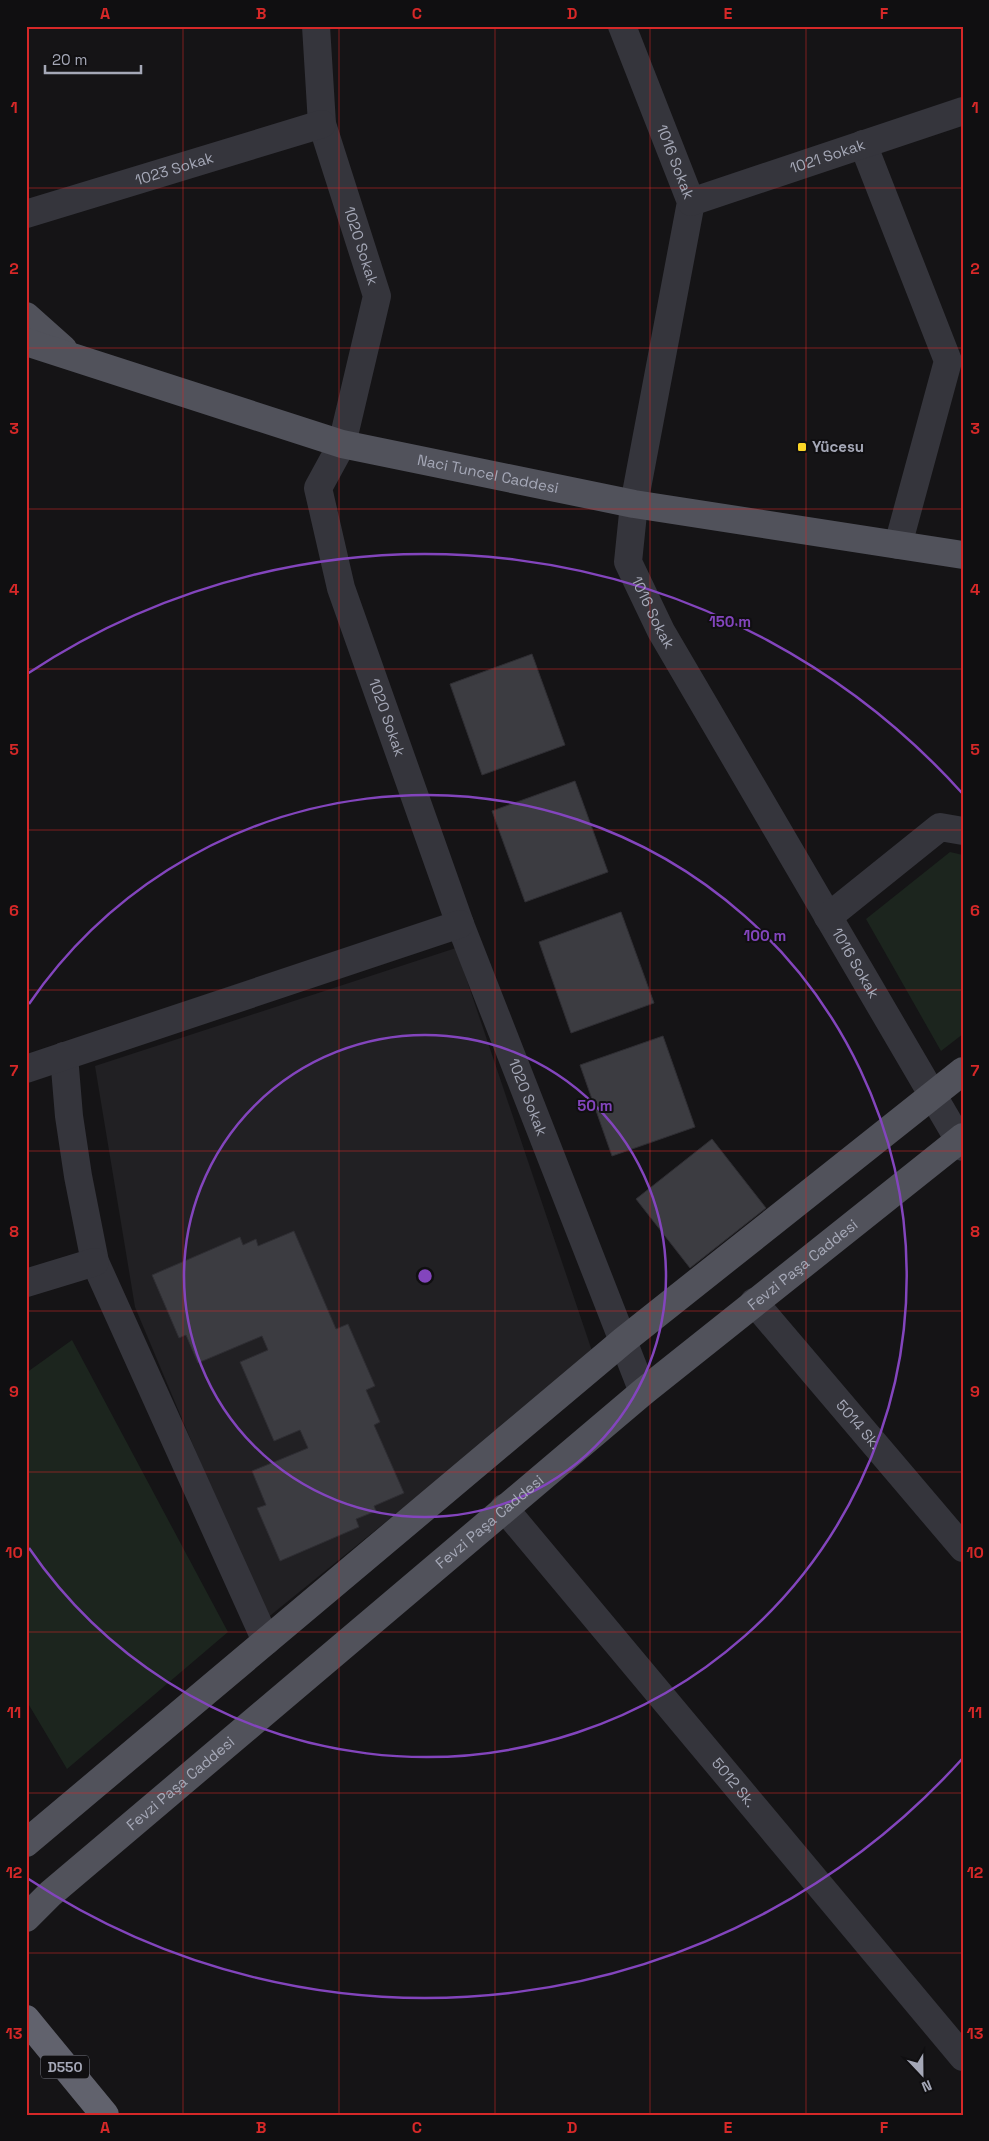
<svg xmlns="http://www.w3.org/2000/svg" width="989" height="2141" viewBox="0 0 989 2141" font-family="'Space Grotesk',sans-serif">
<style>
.built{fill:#212023}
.green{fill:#1c251e}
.building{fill:#3c3c41;stroke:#2f2e33}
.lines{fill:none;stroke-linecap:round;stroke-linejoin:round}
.minor{stroke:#35353c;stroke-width:28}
.major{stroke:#51525b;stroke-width:28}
.highway{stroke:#61626d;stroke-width:28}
.grid{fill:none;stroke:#d62828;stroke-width:1;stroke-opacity:0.55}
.ring{fill:none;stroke:#8345bd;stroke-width:2.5}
.poi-dot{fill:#fcd627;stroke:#100f11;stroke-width:2}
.labels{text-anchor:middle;stroke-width:4;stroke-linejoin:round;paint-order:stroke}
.shield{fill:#100f11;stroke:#787a85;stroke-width:1}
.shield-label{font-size:14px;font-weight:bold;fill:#a5a8b7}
.street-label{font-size:15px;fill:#a5a8b7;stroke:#100f11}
.poi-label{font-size:15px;font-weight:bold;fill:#a5a8b7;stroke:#100f11;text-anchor:start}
.centre{fill:#8345bd;stroke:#100f11;stroke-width:2.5}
.ring-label{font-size:15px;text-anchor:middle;font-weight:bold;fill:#8345bd;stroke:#100f11;stroke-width:4;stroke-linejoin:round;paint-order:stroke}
.neatline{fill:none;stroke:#d62828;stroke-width:2}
.grid-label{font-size:16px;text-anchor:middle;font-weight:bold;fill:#d62828}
</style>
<rect width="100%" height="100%" fill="#151416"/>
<path class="built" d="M 456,948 L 593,1354 L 266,1619 L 135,1307 L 95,1066 Z"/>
<path class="green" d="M 950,852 L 963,855 L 963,1034 L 941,1051 L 866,919 Z
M 72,1340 L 228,1632 L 67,1769 L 26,1700 L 26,1373 Z"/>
<path class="building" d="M 532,654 L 565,745 L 482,775 L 450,684 Z
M 575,781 L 608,872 L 525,902 L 492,811 Z
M 621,912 L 654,1003 L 571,1033 L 539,942 Z
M 663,1036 L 695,1127 L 612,1156 L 580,1065 Z
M 712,1139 L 766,1208 L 690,1268 L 636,1199 Z
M 294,1231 L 336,1329 L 348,1324 L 375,1386 L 366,1390 L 380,1422 L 374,1425 L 404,1493 L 374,1506 L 376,1511 L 356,1519 L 359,1527 L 280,1561 L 257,1508 L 266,1505 L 252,1471 L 308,1448 L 300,1430 L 274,1441 L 240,1362 L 268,1350 L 262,1336 L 198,1363 L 186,1335 L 179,1338 L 152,1275 L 240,1237 L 243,1245 L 256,1239 L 258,1246 Z"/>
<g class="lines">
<g class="minor">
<path id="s1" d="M 316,26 L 322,124 L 377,296 L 342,444 L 318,488 L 341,588 L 460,924 L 643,1392"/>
<path id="s2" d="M 622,26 L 691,202 L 634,504 L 628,562 L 661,631 L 963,1147"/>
<path d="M 863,144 L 948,361 L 898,545"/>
<path id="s3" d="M 691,202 L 963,111"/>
<path id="s4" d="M 26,214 L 322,124"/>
<path d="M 828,917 L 940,827 L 963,831"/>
<path d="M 64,1056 L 69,1116 L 78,1176 L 95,1262 L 266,1641"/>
<path d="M 26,1069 L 460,924"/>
<path d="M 26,1283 L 95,1262"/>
<path id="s5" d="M 754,1302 L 963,1548"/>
<path id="s6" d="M 504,1508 L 963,2057"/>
</g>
<g class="major">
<path d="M 26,316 L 63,349"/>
<path id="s7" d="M 26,342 L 342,444 L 634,504 L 963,555"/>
<path d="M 26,1843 L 623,1341 L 963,1071"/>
<path id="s8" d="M 26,1918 L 50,1894 L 643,1392 L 963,1137"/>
</g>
<path class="highway" d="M 26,2019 L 105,2115"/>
</g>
<path class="grid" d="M 183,26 L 183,2115M 339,26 L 339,2115M 495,26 L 495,2115M 650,26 L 650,2115M 806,26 L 806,2115M 26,188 L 963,188M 26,348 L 963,348M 26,509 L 963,509M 26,669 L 963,669M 26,830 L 963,830M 26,990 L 963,990M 26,1151 L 963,1151M 26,1311 L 963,1311M 26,1472 L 963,1472M 26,1632 L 963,1632M 26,1793 L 963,1793M 26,1953 L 963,1953"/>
<g class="ring">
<circle cx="425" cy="1276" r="241"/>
<path d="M29 1004A481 481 0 1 1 29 1548"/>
<path d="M962 1759A722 722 0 0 1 27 1878M27 674A722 722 0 0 1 962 793"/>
</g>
<rect class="poi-dot" x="797" y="442" width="10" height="10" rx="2.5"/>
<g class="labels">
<rect class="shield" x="41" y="2055.5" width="48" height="23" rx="4"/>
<g class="shield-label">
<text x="65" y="2072">D550</text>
</g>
<g class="street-label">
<text dy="5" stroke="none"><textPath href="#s3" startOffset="144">1021 Sokak</textPath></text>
<text dy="5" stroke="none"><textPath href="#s2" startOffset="146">1016 Sokak</textPath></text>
<text dy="5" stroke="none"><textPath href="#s4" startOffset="155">1023 Sokak</textPath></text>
<text dy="5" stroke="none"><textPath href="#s1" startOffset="226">1020 Sokak</textPath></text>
<text dy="5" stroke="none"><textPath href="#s7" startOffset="481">Naci Tuncel Caddesi</textPath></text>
<text dy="5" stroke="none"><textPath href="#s2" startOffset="611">1016 Sokak</textPath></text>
<text dy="5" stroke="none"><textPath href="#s1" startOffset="721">1020 Sokak</textPath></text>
<text dy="5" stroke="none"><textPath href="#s2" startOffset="1016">1016 Sokak</textPath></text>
<text dy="5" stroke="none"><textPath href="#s1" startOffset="1126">1020 Sokak</textPath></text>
<text dy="5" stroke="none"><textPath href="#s8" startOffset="1015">Fevzi Paşa Caddesi</textPath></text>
<text dy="5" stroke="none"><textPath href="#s5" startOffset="161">5014 Sk.</textPath></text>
<text dy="5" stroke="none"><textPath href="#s8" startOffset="610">Fevzi Paşa Caddesi</textPath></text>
<text dy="5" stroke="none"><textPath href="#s8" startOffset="205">Fevzi Paşa Caddesi</textPath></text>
<text dy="5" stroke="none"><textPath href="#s6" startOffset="358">5012 Sk.</textPath></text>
</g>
<g class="poi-label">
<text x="812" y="452">Yücesu</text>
</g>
</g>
<circle cx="425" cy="1276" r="8" class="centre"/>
<g class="ring-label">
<text x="730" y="627">150 m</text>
<text x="765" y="941">100 m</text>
<text x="595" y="1111">50 m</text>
</g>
<rect width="989" height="2141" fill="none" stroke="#100f11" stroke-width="55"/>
<g transform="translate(922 2074) rotate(158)" stroke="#100f11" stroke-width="4" paint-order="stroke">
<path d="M0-4L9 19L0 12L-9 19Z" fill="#a5a8b7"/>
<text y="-8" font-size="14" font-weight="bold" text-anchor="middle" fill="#a5a8b7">N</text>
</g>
<path d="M45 65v8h96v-8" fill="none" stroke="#a5a8b7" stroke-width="2.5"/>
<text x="52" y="65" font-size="15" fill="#a5a8b7" stroke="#100f11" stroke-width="4" paint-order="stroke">20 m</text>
<rect x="28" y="28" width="934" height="2086" class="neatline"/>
<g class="grid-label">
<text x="105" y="19">A</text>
<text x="261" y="19">B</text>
<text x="417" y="19">C</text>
<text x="572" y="19">D</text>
<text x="728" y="19">E</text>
<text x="884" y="19">F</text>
<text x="14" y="113">1</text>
<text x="975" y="113">1</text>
<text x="14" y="274">2</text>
<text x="975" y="274">2</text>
<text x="14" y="434">3</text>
<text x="975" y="434">3</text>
<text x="14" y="595">4</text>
<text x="975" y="595">4</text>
<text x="14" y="755">5</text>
<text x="975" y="755">5</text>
<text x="14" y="916">6</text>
<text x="975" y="916">6</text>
<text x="14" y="1076">7</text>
<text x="975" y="1076">7</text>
<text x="14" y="1237">8</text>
<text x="975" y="1237">8</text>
<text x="14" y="1397">9</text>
<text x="975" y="1397">9</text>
<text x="14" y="1558">10</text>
<text x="975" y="1558">10</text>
<text x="14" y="1718">11</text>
<text x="975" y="1718">11</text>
<text x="14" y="1878">12</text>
<text x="975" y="1878">12</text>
<text x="14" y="2039">13</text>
<text x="975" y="2039">13</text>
<text x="105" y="2133">A</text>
<text x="261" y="2133">B</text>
<text x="417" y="2133">C</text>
<text x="572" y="2133">D</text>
<text x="728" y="2133">E</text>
<text x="884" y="2133">F</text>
</g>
</svg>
